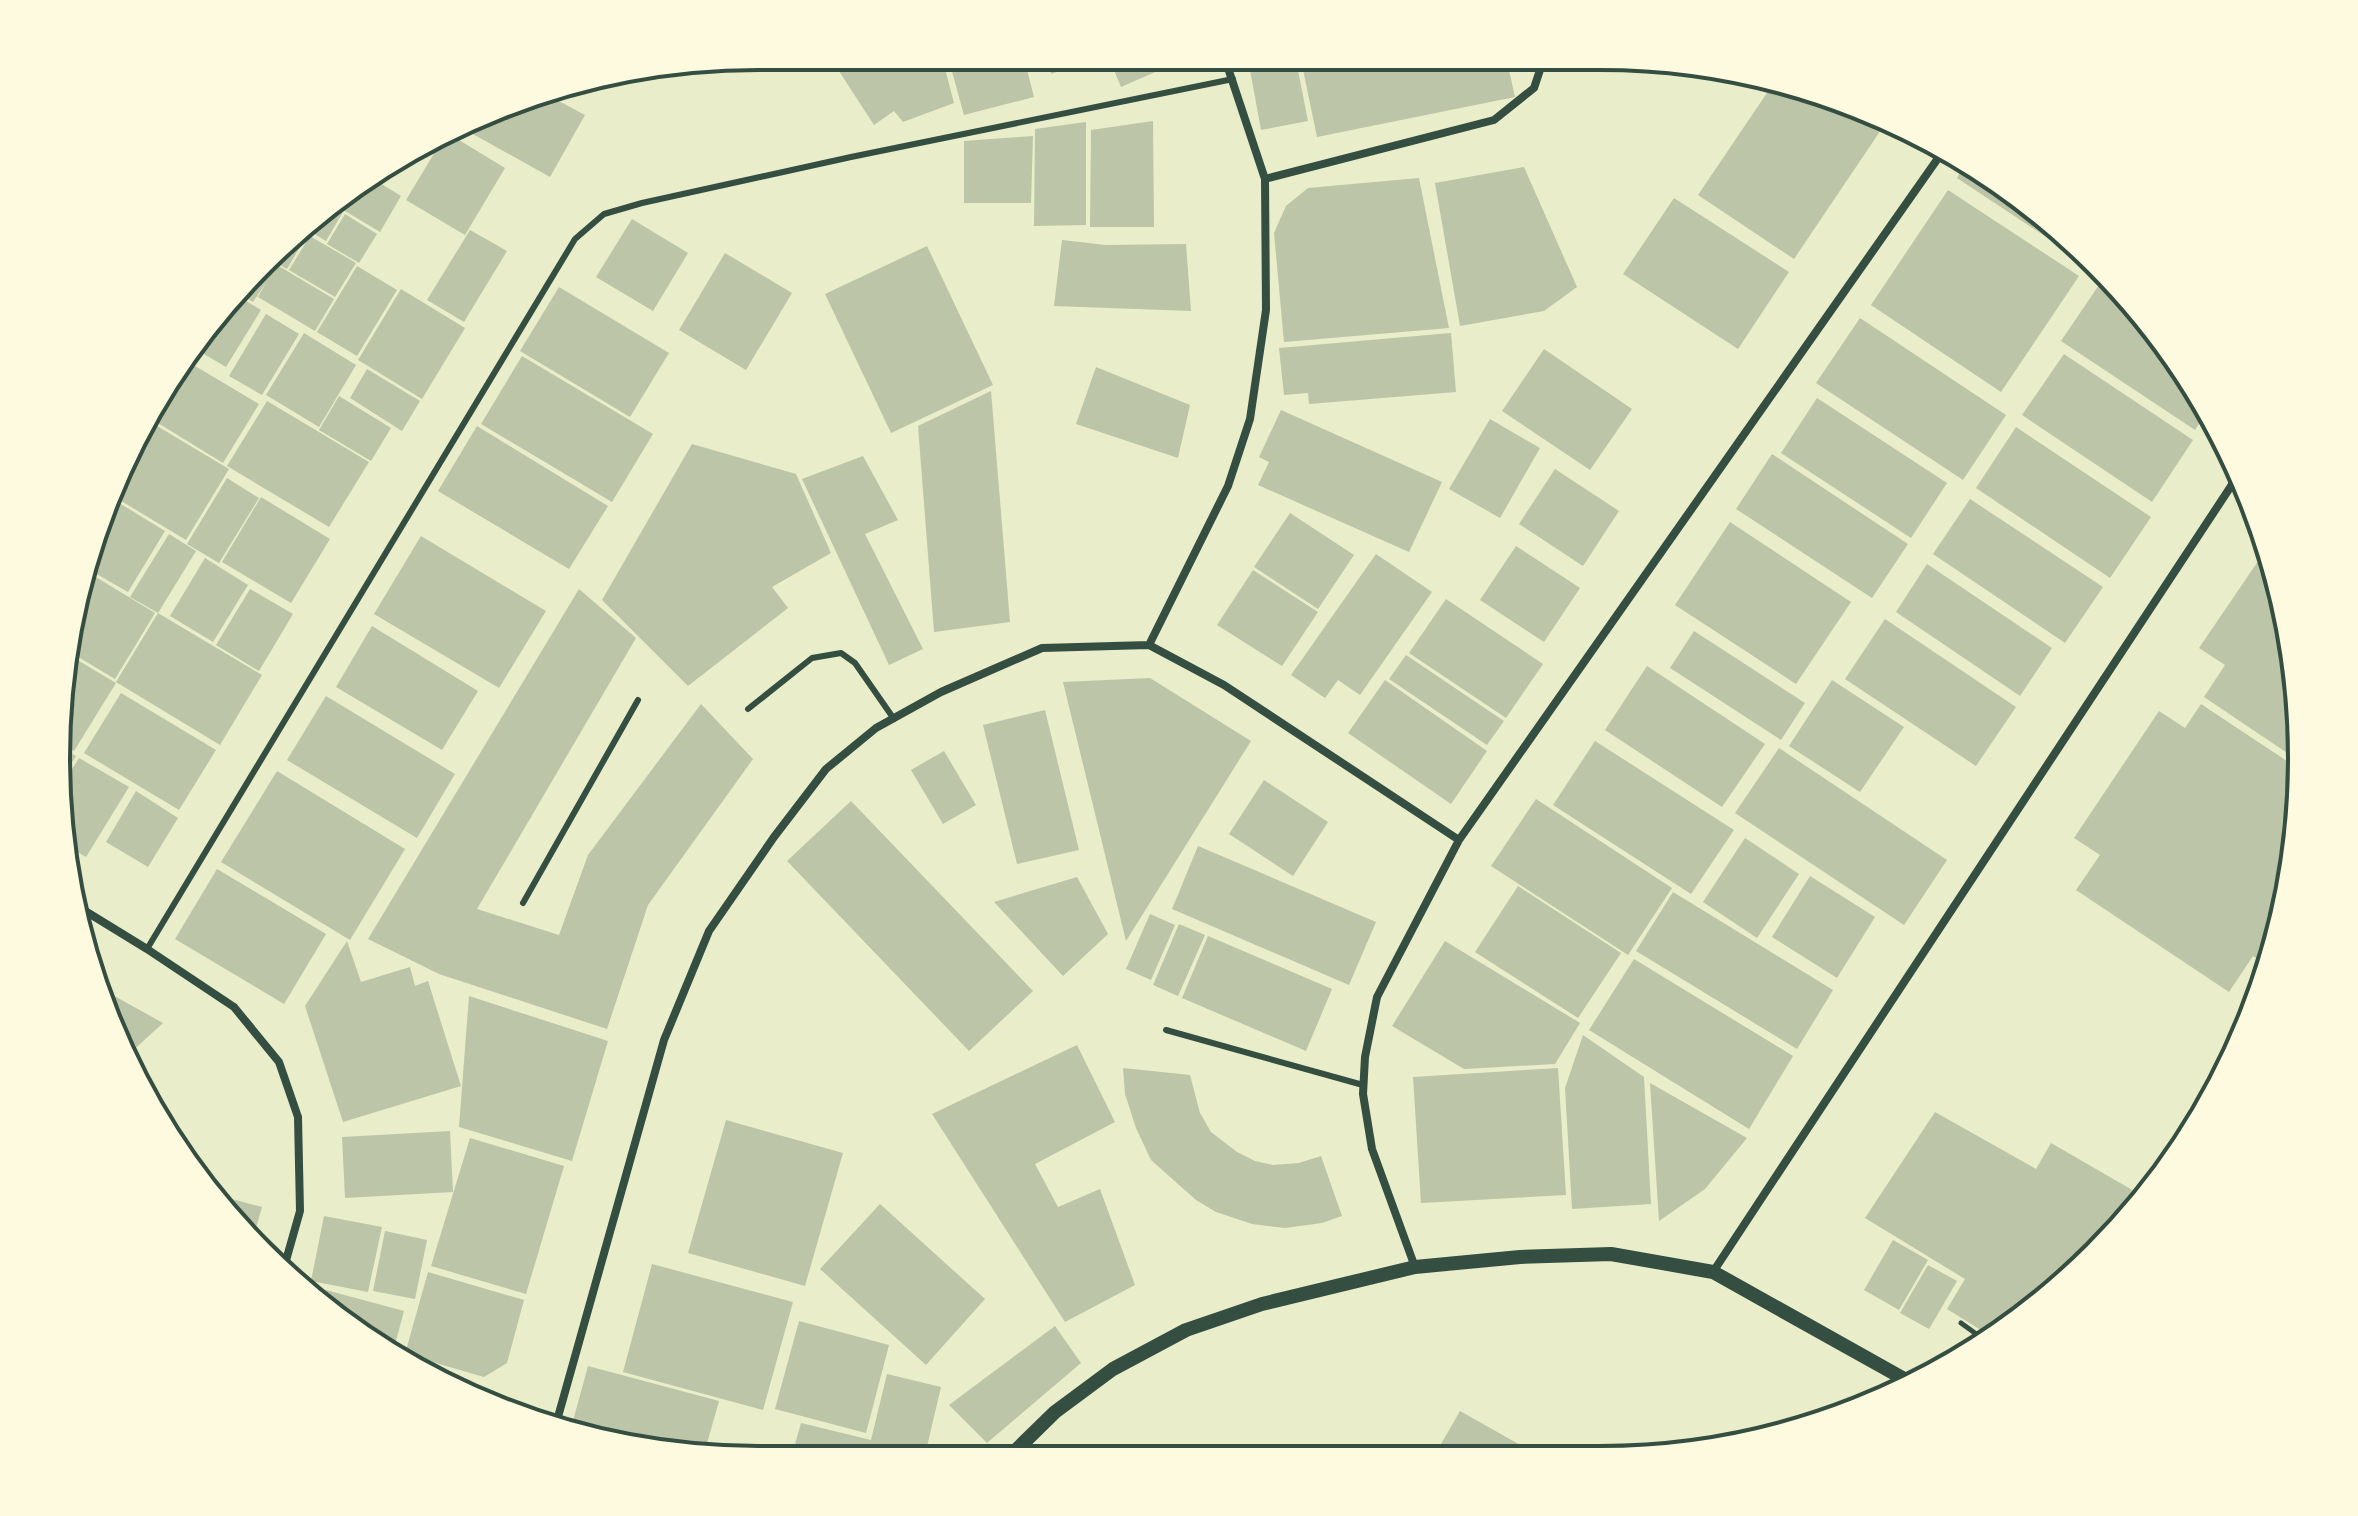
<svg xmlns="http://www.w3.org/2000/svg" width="2358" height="1516" viewBox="0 0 2358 1516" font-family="'Work Sans',sans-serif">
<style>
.building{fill:#bcc5a7}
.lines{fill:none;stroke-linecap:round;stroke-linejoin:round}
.path{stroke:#344e41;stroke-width:5}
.service{stroke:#344e41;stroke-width:6}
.minor{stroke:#344e41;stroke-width:8}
.tertiary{stroke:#344e41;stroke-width:14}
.rim{fill:none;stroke:#344e41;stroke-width:4}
</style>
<rect width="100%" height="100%" fill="#e9edc9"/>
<path class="building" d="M 852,57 L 942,57 L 954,103 L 903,122 L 894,111 L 874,125 L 837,68 Z
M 948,57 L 1024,58 L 1034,97 L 964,115 Z
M 1038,58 L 1070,58 L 1073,64 L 1052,74 Z
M 1109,58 L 1166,59 L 1169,66 L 1121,87 Z
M 1248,59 L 1296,60 L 1308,121 L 1261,130 Z
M 1301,60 L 1507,61 L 1515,97 L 1317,137 Z
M 1773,84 L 1869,110 L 1887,121 L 1794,259 L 1698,195 Z
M 542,92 L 585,115 L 550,177 L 462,128 L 533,93 Z
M 1153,121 L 1154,227 L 1090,227 L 1091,130 Z
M 1086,122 L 1086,225 L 1034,226 L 1035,129 Z
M 449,134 L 505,168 L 465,235 L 406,200 L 444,137 Z
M 1033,136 L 1031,203 L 964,203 L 964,141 Z
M 1524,167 L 1577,287 L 1544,311 L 1460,326 L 1435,183 Z
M 1963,168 L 2063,230 L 2080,249 L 2075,256 L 1957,178 Z
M 367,175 L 401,196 L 380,232 L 335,205 Z
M 1419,178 L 1449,328 L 1284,342 L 1274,233 L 1286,206 L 1308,188 Z
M 1948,190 L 2079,276 L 2001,392 L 1871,305 Z
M 1674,198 L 1789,272 L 1738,349 L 1623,274 Z
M 334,206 L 343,212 L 326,241 L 308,230 Z
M 345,214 L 377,234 L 359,263 L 327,244 Z
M 632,219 L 688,253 L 653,311 L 596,277 Z
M 470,230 L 507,251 L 464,322 L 427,300 Z
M 304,234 L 307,235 L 287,269 L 275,262 Z
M 310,236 L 356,263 L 335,297 L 289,270 Z
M 1062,240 L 1106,245 L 1186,244 L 1191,311 L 1054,306 Z
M 927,246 L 993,385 L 891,433 L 825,294 Z
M 725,253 L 792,293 L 746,370 L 679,330 Z
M 271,265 L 276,268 L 277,265 L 334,299 L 315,331 L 258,297 L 267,281 L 253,302 L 240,294 Z
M 357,266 L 397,290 L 357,356 L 317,332 Z
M 2101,282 L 2127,299 L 2157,330 L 2207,412 L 2195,430 L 2061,341 Z
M 559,287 L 669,353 L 630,417 L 520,351 Z
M 401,289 L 465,328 L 422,399 L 358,360 Z
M 238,296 L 261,310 L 226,367 L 192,347 L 201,331 Z
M 266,314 L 299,334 L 262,395 L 229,376 Z
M 1860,318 L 2006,415 L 1963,480 L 1816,383 Z
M 304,333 L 356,365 L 319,427 L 266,395 Z
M 1451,333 L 1456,392 L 1309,404 L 1308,393 L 1284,395 L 1279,348 Z
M 1544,349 L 1632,409 L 1590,470 L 1502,411 Z
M 2064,354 L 2193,440 L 2152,502 L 2022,415 Z
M 522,356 L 653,434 L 612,502 L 481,424 Z
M 185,360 L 259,404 L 223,463 L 153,420 Z
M 1096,367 L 1190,405 L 1178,458 L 1076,424 Z
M 367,369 L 420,401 L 402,431 L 350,398 Z
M 991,391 L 1010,622 L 934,632 L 918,426 Z
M 339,396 L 391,428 L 371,461 L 319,430 Z
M 1817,398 L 1947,483 L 1911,538 L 1781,453 Z
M 267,401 L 369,462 L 329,527 L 227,466 Z
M 1281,410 L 1442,482 L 1409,552 L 1258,485 L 1269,462 L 1259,457 Z
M 1490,419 L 1540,448 L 1500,518 L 1449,489 Z
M 152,423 L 229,469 L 186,540 L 113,496 Z
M 477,426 L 608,506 L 569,569 L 438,491 Z
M 2016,427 L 2151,517 L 2110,578 L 1976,488 Z
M 692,444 L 796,474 L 831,553 L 772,587 L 788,608 L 688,686 L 602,600 Z
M 1772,454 L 1908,544 L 1872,598 L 1736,509 Z
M 863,456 L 898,520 L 865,534 L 923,649 L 889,665 L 802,479 Z
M 1555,469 L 1619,511 L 1583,566 L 1519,524 Z
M 227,478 L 259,498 L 219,563 L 187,544 Z
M 261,497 L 330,539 L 291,603 L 222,562 Z
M 111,498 L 165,531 L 128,592 L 86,568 L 93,532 Z
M 1970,499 L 2103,587 L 2065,643 L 1933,554 Z
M 1290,513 L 1354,555 L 1318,609 L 1254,567 Z
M 1730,522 L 1851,602 L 1796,684 L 1675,605 Z
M 169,534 L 196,551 L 158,613 L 130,597 Z
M 421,536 L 546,611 L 499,688 L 374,614 Z
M 1516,546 L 1580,588 L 1544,642 L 1480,600 Z
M 2267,548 L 2278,576 L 2300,712 L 2299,761 L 2204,697 L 2225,665 L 2199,648 Z
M 1376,554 L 1432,592 L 1360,695 L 1338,680 L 1325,698 L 1291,675 Z
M 205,558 L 248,585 L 213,642 L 170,616 Z
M 1927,564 L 2052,648 L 2020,696 L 1896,612 Z
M 1253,570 L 1318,612 L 1282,666 L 1217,625 Z
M 86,571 L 155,613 L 115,679 L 70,652 Z
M 250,589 L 293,614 L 259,671 L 216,645 Z
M 579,589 L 636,638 L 477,909 L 559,935 L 588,855 L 701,704 L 753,759 L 648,905 L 607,1029 L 439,974 L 368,939 Z
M 1446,599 L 1543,664 L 1506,718 L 1409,653 Z
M 158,613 L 262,675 L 220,745 L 116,682 Z
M 1885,619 L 2016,707 L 1976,766 L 1845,679 Z
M 372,626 L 478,691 L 442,750 L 336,687 Z
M 1694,631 L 1805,703 L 1781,740 L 1670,668 Z
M 69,655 L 116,683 L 74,751 L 60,743 L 57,713 Z
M 1406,655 L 1504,721 L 1487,745 L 1389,679 Z
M 1647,666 L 1765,744 L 1722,807 L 1605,730 Z
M 1150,678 L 1251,741 L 1126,941 L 1063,682 Z
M 1385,680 L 1487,751 L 1451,804 L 1348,733 Z
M 1832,680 L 1904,727 L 1860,792 L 1789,746 Z
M 121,693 L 216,750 L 179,810 L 84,753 Z
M 326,696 L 455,774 L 417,838 L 287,760 Z
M 2201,704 L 2299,769 L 2296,849 L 2269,967 L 2253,956 L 2229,992 L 2076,890 L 2100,855 L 2074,838 L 2159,711 L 2185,728 Z
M 1045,710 L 1079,850 L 1017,864 L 983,725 Z
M 1595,741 L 1734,830 L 1691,894 L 1553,805 Z
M 61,748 L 76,756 L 64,776 Z
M 1779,748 L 1947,860 L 1904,925 L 1735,813 Z
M 944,751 L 976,805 L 943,824 L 911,770 Z
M 79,758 L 129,787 L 86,857 L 71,848 L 64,782 Z
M 277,771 L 405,849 L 350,940 L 221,862 Z
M 1264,780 L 1328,822 L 1293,876 L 1229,834 Z
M 136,791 L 178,818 L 148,867 L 106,842 Z
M 1536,799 L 1672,888 L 1628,955 L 1491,866 Z
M 851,801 L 1033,991 L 969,1051 L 787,861 Z
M 1745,838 L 1799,874 L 1757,938 L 1703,902 Z
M 1198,846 L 1376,922 L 1349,985 L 1172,909 Z
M 217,869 L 326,934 L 284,1004 L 175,939 Z
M 1810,876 L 1875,917 L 1837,978 L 1772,937 Z
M 1077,877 L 1108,934 L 1063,976 L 994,902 Z
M 1518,886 L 1621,953 L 1578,1018 L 1475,952 Z
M 1673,892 L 1833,990 L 1797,1049 L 1636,951 Z
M 1150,914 L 1175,925 L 1151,980 L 1126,969 Z
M 1179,924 L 1205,935 L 1178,996 L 1153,985 Z
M 1208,936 L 1332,989 L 1306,1051 L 1182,998 Z
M 347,941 L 361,982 L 410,967 L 415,986 L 428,981 L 461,1086 L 343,1122 L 305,1006 Z
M 1445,941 L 1580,1023 L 1555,1064 L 1464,1069 L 1392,1026 Z
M 1634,959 L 1793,1056 L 1749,1129 L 1589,1030 Z
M 100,988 L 163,1023 L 128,1055 Z
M 469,996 L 608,1041 L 572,1161 L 459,1127 Z
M 1583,1035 L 1644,1077 L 1651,1204 L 1572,1209 L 1565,1088 Z
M 1077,1045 L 1115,1122 L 1035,1164 L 1058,1207 L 1100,1189 L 1135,1285 L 1065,1322 L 932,1114 Z
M 1123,1068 L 1190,1075 L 1200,1113 L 1211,1132 L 1237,1152 L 1255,1161 L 1273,1165 L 1299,1163 L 1321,1156 L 1342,1216 L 1322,1223 L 1285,1228 L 1252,1224 L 1216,1212 L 1196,1200 L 1151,1160 L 1136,1128 L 1125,1094 Z
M 1558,1068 L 1566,1195 L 1421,1203 L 1413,1077 Z
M 1650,1083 L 1747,1138 L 1705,1189 L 1659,1221 Z
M 1935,1112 L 2036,1169 L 2051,1143 L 2141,1195 L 2123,1225 L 2028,1315 L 1992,1337 L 1947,1309 L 1965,1279 L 1865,1218 Z
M 726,1120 L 843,1153 L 805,1286 L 688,1253 Z
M 450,1131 L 453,1192 L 345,1198 L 342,1137 Z
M 470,1138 L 564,1166 L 526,1294 L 431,1266 Z
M 221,1196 L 262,1207 L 254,1235 L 241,1220 Z
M 880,1204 L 985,1299 L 926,1365 L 820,1269 Z
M 324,1216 L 382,1227 L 368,1292 L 311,1281 Z
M 385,1231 L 427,1240 L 415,1299 L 373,1291 Z
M 1893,1240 L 1928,1260 L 1899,1310 L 1864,1290 Z
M 652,1264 L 793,1302 L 763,1410 L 623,1372 Z
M 1928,1265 L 1957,1281 L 1929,1329 L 1900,1313 Z
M 428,1272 L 524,1300 L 507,1363 L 484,1377 L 405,1354 Z
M 311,1286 L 404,1311 L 394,1348 L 309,1294 Z
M 799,1321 L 889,1345 L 866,1433 L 775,1409 Z
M 1055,1326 L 1081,1363 L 987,1443 L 949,1405 Z
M 588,1366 L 719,1401 L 704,1454 L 667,1454 L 571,1428 Z
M 887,1374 L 941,1387 L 925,1455 L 792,1455 L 801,1423 L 871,1440 Z
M 1460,1411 L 1543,1458 L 1433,1458 Z"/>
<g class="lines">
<path class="path" d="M 1961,1323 L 1986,1341"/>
<path class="service" d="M 748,709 L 812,658 L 841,653 L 855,663 L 894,719
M 523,903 L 638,700
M 147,949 L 575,239 L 604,214 L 642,203 L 851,157 L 1233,79
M 1166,1030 L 1363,1085"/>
<path class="minor" d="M 1265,179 L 1494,120 L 1534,88 L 1543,61
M 1149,645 L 1228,486 L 1250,419 L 1266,310 L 1265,179 L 1225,59
M 77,906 L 147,949 L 234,1007 L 279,1062 L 298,1117 L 300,1211 L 283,1271
M 1415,1267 L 1372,1149 L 1363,1094 L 1365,1057 L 1377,997 L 1459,840 L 1941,154
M 1713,1272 L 2239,474
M 556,1424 L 664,1040 L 709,931 L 774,837 L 826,769 L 876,728 L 941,692 L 1042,648 L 1149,645 L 1224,685 L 1459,840"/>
<path class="tertiary" d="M 1010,1456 L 1055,1412 L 1113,1369 L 1186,1330 L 1262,1304 L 1415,1267 L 1520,1257 L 1611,1254 L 1713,1272 L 1915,1385"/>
</g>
<path d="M0 0H2358V1516H0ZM758 70H1600A688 688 0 0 1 2288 758V758A688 688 0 0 1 1600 1446H758A688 688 0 0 1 70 758V758A688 688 0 0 1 758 70Z" fill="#fefae0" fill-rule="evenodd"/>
<path class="rim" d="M758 70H1600A688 688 0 0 1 2288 758V758A688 688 0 0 1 1600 1446H758A688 688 0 0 1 70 758V758A688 688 0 0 1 758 70Z"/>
</svg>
